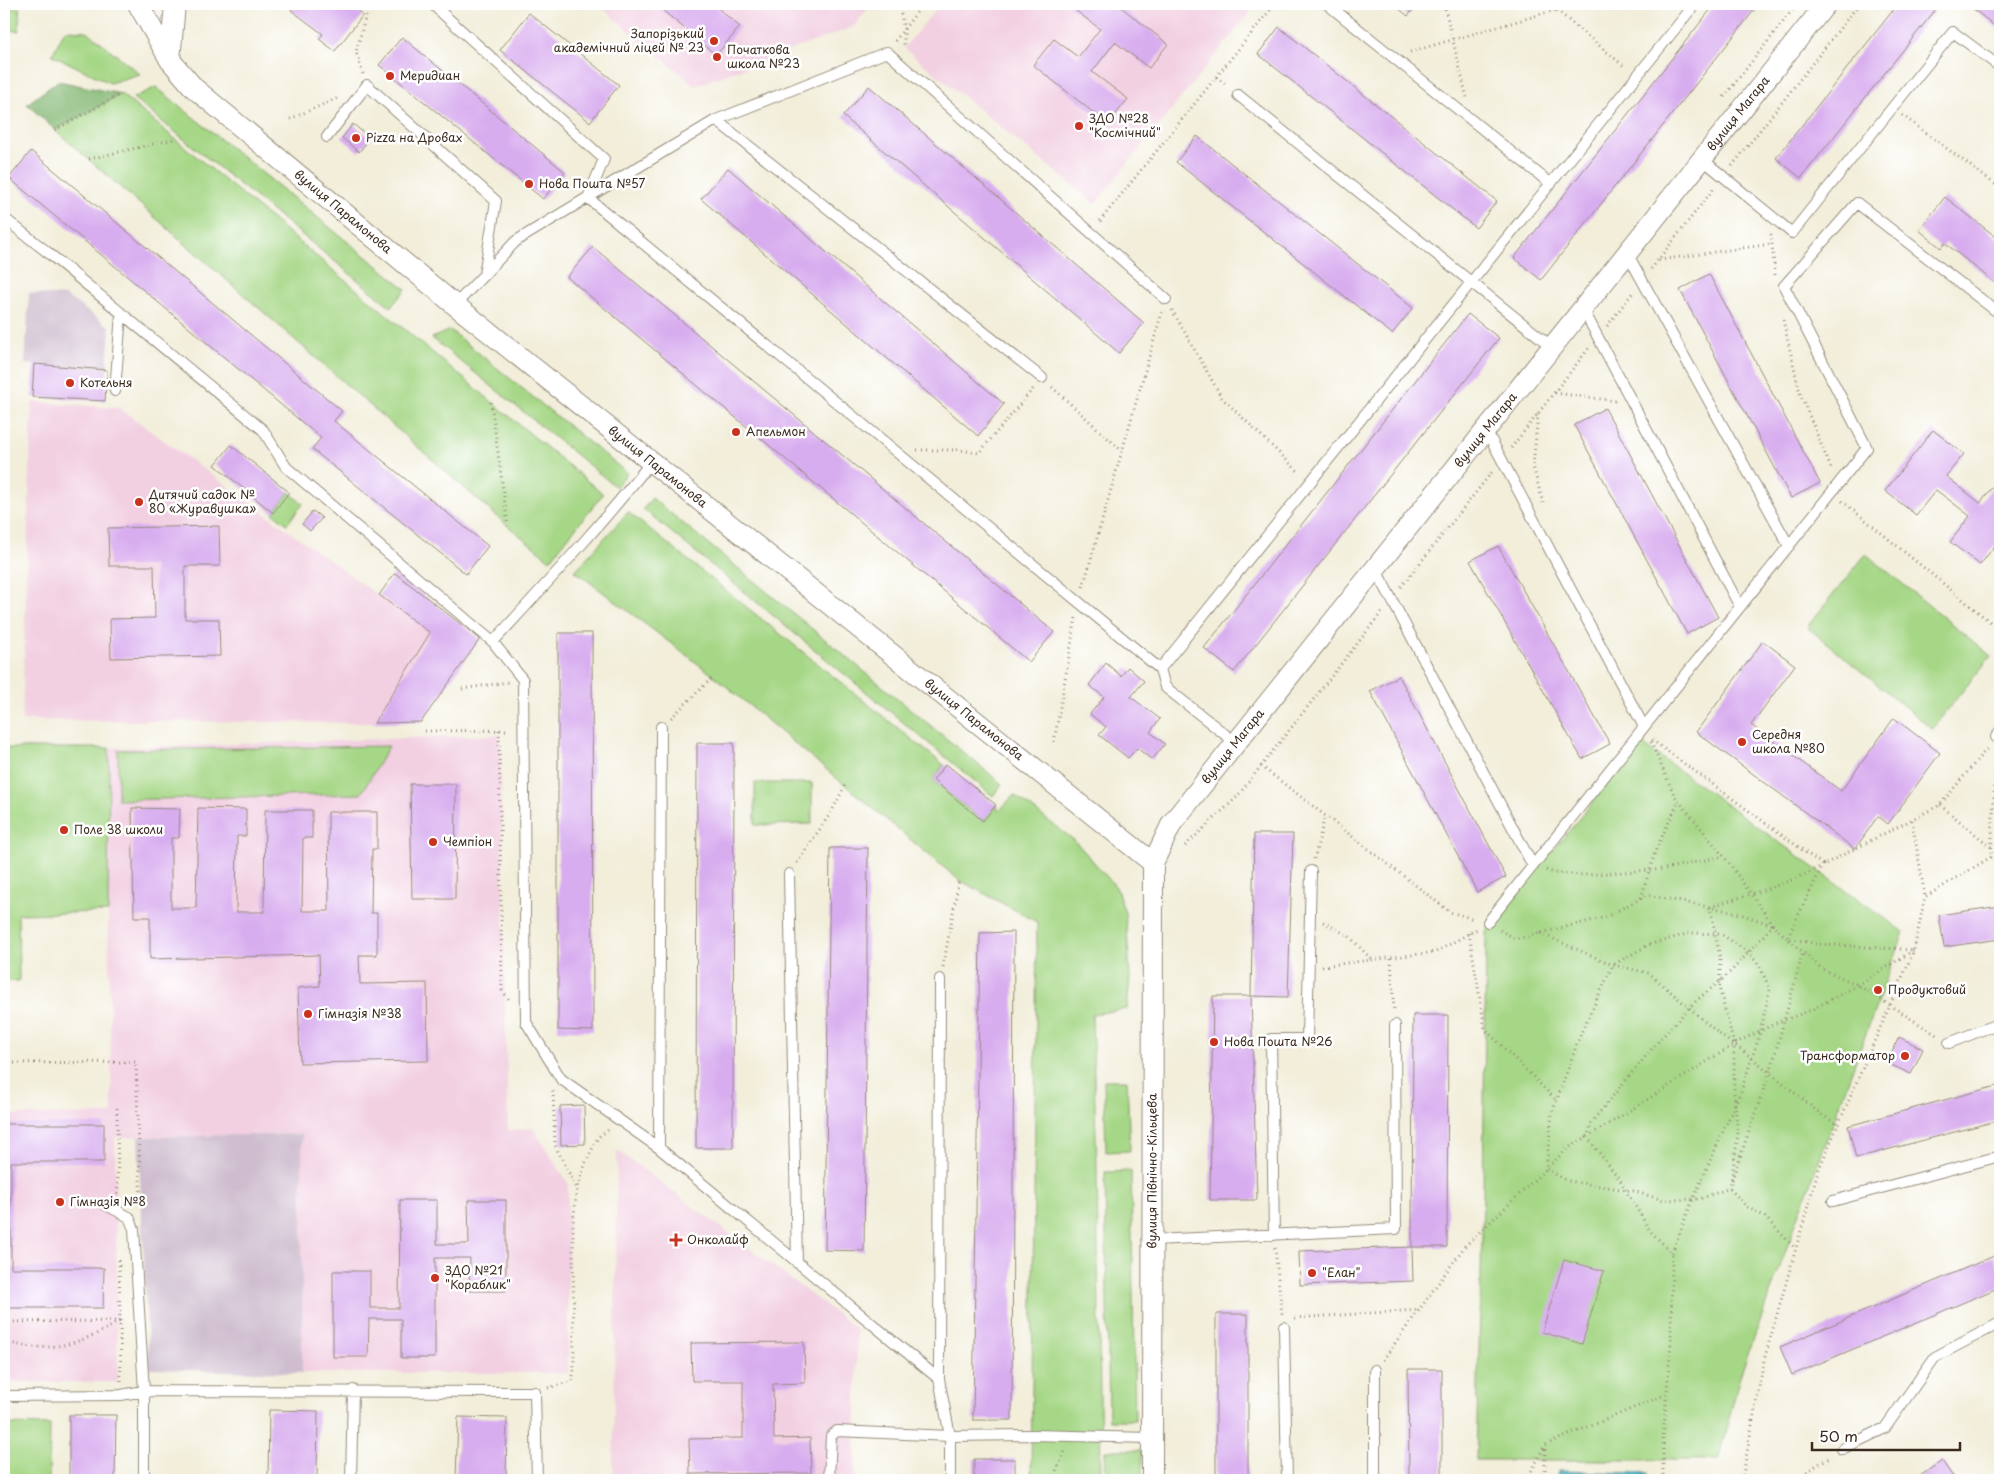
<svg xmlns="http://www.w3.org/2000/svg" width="2004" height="1484" viewBox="0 0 2004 1484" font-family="'Playpen Sans',sans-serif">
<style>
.built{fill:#f2cfe1}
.industrial{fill:#cfbdcf}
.green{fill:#a6d786;stroke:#708052}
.forest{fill:#84b873;stroke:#607148}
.water{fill:#46b2c3;stroke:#406e70}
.building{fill:#d8adef}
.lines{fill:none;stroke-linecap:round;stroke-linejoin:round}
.lane-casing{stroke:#968c7c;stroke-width:12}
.street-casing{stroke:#968c7c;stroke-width:22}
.path{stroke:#968c7c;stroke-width:3;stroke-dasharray:1 4;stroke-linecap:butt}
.lane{stroke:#fff;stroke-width:10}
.street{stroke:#fff;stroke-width:20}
.poi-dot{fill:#c8321e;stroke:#fff;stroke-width:2}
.labels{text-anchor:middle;stroke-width:5;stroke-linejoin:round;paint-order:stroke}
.poi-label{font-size:12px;fill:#3b2a1e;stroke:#fff;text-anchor:start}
.street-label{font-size:12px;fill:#3b2a1e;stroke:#fff}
</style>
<rect width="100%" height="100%" fill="#fff"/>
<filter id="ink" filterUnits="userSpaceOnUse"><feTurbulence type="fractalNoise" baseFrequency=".02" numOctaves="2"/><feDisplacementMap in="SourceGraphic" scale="10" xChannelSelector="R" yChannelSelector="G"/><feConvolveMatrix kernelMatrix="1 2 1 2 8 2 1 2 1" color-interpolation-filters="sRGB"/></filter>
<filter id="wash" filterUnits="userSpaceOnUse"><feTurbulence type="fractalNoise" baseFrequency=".0096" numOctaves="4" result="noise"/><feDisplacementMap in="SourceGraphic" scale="20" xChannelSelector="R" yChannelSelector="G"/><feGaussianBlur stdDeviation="1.12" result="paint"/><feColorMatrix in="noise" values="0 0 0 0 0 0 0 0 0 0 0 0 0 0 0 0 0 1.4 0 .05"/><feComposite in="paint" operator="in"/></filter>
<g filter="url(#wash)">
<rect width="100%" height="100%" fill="#f2eeda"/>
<path class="built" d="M 598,4 L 872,4 L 853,27 L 695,86 Z
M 940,4 L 1257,4 L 1095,204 L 904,48 Z
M 32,402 L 119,408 L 430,633 L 374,723 L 22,720 Z
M 500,735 L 508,1130 L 533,1128 L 568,1183 L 568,1373 L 302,1373 L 301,1134 L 115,1137 L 118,1382 L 4,1382 L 4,1115 L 112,1114 L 108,912 L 18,913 L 19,747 L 109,748 Z
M 617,1150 L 857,1329 L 855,1480 L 613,1480 Z"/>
<path class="industrial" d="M 29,293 L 66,296 L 110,327 L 107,370 L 25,364 Z
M 302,1134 L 302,1373 L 149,1369 L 138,1137 Z"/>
<path class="green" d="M 4,8 L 20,8 L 19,31 L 4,30 Z
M 65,30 L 87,31 L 140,74 L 110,83 L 52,55 Z
M 156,87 L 406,289 L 391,307 L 133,98 Z
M 121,94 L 603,494 L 550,560 L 508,526 L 55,130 Z
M 450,330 L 627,473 L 616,487 L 432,338 Z
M 289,492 L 303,504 L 287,524 L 273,513 Z
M 652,498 L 1002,784 L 993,796 L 643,509 Z
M 628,512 L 944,765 L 933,780 L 983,821 L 996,805 L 1000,810 L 1014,795 L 1074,840 L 1116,887 L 1125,913 L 1128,943 L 1130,978 L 1127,1009 L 1092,1014 L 1097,1168 L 1101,1480 L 1031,1480 L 1037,922 L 959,880 L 714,676 L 575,571 Z
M 1866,554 L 1991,656 L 1932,729 L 1807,627 Z
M 1641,743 L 1904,932 L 1840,1103 L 1741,1373 L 1718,1460 L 1476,1460 L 1483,1196 L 1486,932 Z
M 389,746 L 361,794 L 118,800 L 118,750 Z
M 4,748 L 109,748 L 108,912 L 18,914 L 19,981 L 4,981 Z
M 755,783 L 812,783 L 812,824 L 755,825 Z
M 1104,1080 L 1127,1080 L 1130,1151 L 1106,1152 Z
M 1131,1171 L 1135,1420 L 1109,1420 L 1105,1172 Z
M 4,1424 L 50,1425 L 49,1480 L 4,1480 Z
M 1105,1450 L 1142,1450 L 1142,1480 L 1106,1480 Z"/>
<path class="forest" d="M 58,81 L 121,94 L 55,130 L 27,104 Z"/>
<path class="water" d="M 1558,1471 L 1647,1473 L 1646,1480 L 1558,1480 Z"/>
<g id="blocks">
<path class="building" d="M 296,4 L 341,4 L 346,7 L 348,4 L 363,15 L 335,51 L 319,39 L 323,34 L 291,10 Z
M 655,4 L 713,4 L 740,27 L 716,55 Z
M 1067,4 L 1117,4 L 1168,44 L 1149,68 L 1115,42 L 1092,72 L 1128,99 L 1108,124 L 1033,65 L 1054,39 L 1078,57 L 1100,29 Z
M 1393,4 L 1417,4 L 1408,16 Z
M 1715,4 L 1759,4 L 1541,280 L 1514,258 Z
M 1898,4 L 1940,4 L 1801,178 L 1776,158 Z
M 1967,4 L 2000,4 L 2000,30 Z
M 529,13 L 619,85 L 590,122 L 500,50 Z
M 1279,27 L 1497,201 L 1476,228 L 1258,54 Z
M 402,37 L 565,172 L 543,199 L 379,65 Z
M 869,86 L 1144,323 L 1119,353 L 843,116 Z
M 353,124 L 370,138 L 359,152 L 342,138 Z
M 1197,136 L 1413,308 L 1392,334 L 1176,162 Z
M 31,151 L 342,411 L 334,421 L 488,546 L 466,574 L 312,449 L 321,438 L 9,178 Z
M 728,168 L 1004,404 L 978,436 L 701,199 Z
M 1945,197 L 2000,240 L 2000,287 L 1945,243 L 1941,248 L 1919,230 Z
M 593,247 L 1054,632 L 1029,662 L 567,277 Z
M 1709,274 L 1820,483 L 1791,498 L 1680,290 Z
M 1468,314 L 1499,338 L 1234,672 L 1204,648 Z
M 34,364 L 107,370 L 105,401 L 32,397 Z
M 1605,408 L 1718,617 L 1687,634 L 1574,425 Z
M 1933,430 L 1964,454 L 1946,476 L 1980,503 L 2000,477 L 2000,539 L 1980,565 L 1950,542 L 1970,516 L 1936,490 L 1916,515 L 1885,491 Z
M 231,445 L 289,492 L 273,513 L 215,465 Z
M 313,511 L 322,518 L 310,531 L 302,524 Z
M 219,526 L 220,566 L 185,566 L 185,619 L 219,619 L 220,656 L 111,658 L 110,619 L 155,618 L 154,566 L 109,566 L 108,528 Z
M 1498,546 L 1610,744 L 1582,759 L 1470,561 Z
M 395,573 L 480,639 L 421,722 L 374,723 L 430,633 L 379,595 Z
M 558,633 L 592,633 L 593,1031 L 558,1030 Z
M 1763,641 L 1795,665 L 1751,725 L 1841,791 L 1894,718 L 1940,753 L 1888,824 L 1878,816 L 1855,849 L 1696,732 Z
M 1106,663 L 1121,676 L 1128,667 L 1144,681 L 1131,697 L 1160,719 L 1150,732 L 1165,744 L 1152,760 L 1137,748 L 1128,758 L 1099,735 L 1106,727 L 1090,714 L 1104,697 L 1089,685 Z
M 1399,676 L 1506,877 L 1477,892 L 1370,691 Z
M 697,743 L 734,743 L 733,1148 L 696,1148 Z
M 946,764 L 996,805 L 983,821 L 933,780 Z
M 410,784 L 456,784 L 455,899 L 412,899 Z
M 132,808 L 180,809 L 179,838 L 171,838 L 171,908 L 196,908 L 198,808 L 246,809 L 246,836 L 237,836 L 236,912 L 264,912 L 265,810 L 312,810 L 312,838 L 303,838 L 302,911 L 329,911 L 328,812 L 377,812 L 377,849 L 372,849 L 371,913 L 377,913 L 377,955 L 359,955 L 360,984 L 427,983 L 428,1061 L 300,1063 L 298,988 L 320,986 L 319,955 L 150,959 L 150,917 L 134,917 Z
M 1254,834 L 1293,834 L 1288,997 L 1251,996 Z
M 830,848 L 868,848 L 864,1251 L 825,1250 Z
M 2000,906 L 2000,939 L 1944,947 L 1939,915 Z
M 1014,932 L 1012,1420 L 973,1420 L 980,933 Z
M 1213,996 L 1251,996 L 1257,1200 L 1210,1200 Z
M 1413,1015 L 1448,1015 L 1447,1247 L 1412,1247 Z
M 1899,1037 L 1923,1049 L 1911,1074 L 1887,1063 Z
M 2000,1085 L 2000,1120 L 1856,1158 L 1848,1126 Z
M 584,1105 L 585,1144 L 561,1145 L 560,1106 Z
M 4,1124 L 104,1124 L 104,1162 L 11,1162 L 11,1268 L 104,1268 L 103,1308 L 4,1308 Z
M 400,1200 L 437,1200 L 437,1244 L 469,1244 L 468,1200 L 506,1200 L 506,1291 L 469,1291 L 470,1258 L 435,1258 L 435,1358 L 401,1358 L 401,1319 L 369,1319 L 368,1357 L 333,1357 L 333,1271 L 370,1271 L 370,1308 L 399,1308 Z
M 1412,1247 L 1413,1281 L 1300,1285 L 1299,1251 Z
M 1994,1256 L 2000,1270 L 2000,1287 L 1792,1375 L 1780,1347 Z
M 1564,1260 L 1604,1271 L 1582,1344 L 1542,1332 Z
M 1216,1314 L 1248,1314 L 1248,1480 L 1216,1480 Z
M 804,1342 L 805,1383 L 773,1384 L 774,1439 L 810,1438 L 811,1473 L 690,1474 L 689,1439 L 743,1438 L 743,1381 L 692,1381 L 691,1343 Z
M 1408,1369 L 1442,1369 L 1442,1480 L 1409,1480 Z
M 269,1410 L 318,1411 L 317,1480 L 268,1480 Z
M 69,1415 L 116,1415 L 115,1480 L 69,1480 Z
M 458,1417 L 507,1418 L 506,1480 L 456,1480 Z
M 974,1459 L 1015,1459 L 1015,1480 L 974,1480 Z
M 1942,1461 L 1955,1480 L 1914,1480 Z"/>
</g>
</g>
<g filter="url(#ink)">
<use href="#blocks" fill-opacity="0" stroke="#968c7c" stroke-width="1"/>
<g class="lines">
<defs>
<path id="lane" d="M 432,4 L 604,159 L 588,198 L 1160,669 L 1165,687 L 1236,743
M 1327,4 L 1551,184
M 1238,95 L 1552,347
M 716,120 L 1042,378
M 327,137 L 367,85 L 496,201 L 484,275
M 1702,159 L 1792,233 L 1953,32 L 2000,67
M 4,218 L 46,251 L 263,430 L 286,467 L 493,642
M 1627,253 L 1789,546
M 455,305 L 516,241 L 716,120 L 887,52 L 1166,299
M 1583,309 L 1740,607
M 115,391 L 121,314
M 1486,430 L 1644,727
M 651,462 C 601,525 547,583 493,642 L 523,680 L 526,1022 L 561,1079 L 659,1148 L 939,1379 L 950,1436 L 950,1480
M 1375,568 L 1533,866
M 1160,669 L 1695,4
M 1996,737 L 2000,731
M 789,874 L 797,1263
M 1488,922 L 1867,448 L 1784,286 L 1857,203 L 2000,314
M 1949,1043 L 2000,1023
M 659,1148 L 661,727
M 1833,1201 L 2000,1156
M 104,1204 L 129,1217 L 134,1229 L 144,1391 L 535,1392 L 537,1480
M 1274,1235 L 1271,1039 L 1307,1039 L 1311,871
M 1153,1240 L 1396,1229 L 1395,1025
M 1284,1327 L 1287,1480
M 939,1379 L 940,979
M 4,1396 L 121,1395 L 144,1391 L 144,1480
M 1842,1449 L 1885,1428 L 1935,1357 L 2000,1323
M 351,1480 L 353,1390
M 829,1480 L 831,1436 L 837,1431 L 950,1436 L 1033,1435 L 1151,1438
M 1375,1480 L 1375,1370"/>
<g id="street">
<path id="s1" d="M 138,4 L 170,60 L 194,88 L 455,305 L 1153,863"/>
<path d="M 170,60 L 175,4"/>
<path id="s2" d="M 1152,1480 L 1153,863 L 1172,823 L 1826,4"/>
</g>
</defs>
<use href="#lane" class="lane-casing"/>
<use href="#street" class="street-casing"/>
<path class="path" d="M 899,4 L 904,29 L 904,46
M 1444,4 L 1467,98
M 1549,4 L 1625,67
M 895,41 L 923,4
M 1410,52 L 1556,10
M 363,74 L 356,52 L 369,4
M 1216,77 L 1228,86
M 1724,97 L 1797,4
M 1902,115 L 2000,188
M 290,119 L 338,98
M 55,130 L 121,94
M 89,159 L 175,139
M 1732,166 L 1859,4
M 1100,221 L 1275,4
M 1771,234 L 1775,275
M 1659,260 L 1771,244
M 1651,269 L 1715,187
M 1172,310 L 1222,398 L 1300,473
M 1783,320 L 1800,393 L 1832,471
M 1607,326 L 1634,291
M 1052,387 L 1122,451
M 1555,393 L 1616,401
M 491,402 L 508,526
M 1538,414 L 1533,466 L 1543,503
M 1511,448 L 1589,348
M 917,450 L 960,450 L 979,453 L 1033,389
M 1842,501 L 2000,630
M 1083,587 L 1162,312
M 1401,587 L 1492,472
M 462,689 L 508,682
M 671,718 L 714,676
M 499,730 L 502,990 L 510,1001
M 425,731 L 509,730
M 1652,740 L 1823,865 L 1940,805 L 1988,747
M 1054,742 L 1076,617
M 1651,742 L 1674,795 L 1729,863 L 1773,925 C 1757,942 1743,960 1726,976 C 1714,987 1700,996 1688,1009 C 1654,1045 1623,1083 1592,1122 L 1587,1137 L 1620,1180 L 1650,1231 L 1672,1253 L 1690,1206 L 1741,1091 L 1758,1040 L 1770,989 L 1759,965 L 1748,952 L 1721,934 L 1690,933 L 1648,945 L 1613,965 L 1581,1033 L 1552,1113 L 1546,1169 L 1568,1181 L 1633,1191 L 1663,1200 L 1699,1199 L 1730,1188 L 1738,1135 L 1734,1094 L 1734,1044 L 1720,991 L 1720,957 L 1710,907 C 1748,894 1788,885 1823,865 L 1787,938 L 1822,969 L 1858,985 L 1938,1036
M 1261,766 L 1450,912 L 1474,919
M 1940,805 L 1991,847
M 1912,820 L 1925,897
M 1185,846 L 1236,798 L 1382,612
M 1314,859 L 1325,816
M 797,863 L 832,811 L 845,785
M 1546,870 L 1554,873 L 1584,875 L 1664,869 L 1724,856
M 1641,898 L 1656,849 L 1679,801
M 1323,922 L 1349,936 L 1371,959
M 1500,930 L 1516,939 L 1606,917 L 1647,895 L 1734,912 L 1773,925 L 1787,938 L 1818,944 L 1914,950
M 1469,933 L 1485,1029 L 1557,1101
M 1540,933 L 1613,965 L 1649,973 L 1724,1038 L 1742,1050 L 1822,1115 L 1839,1125
M 1391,958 L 1394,1012
M 1322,966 L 1436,952 L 1477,929
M 943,967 L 959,880
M 4,1063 L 136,1062 L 141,1207
M 553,1091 L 555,1145 L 577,1189
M 117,1108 L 118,1197
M 1732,1180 L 1772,1065 L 1803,952
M 1730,1189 L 1747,1207 L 1764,1216 L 1796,1249
M 1275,1248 L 1282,1314
M 119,1260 L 121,1382
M 1295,1318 L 1418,1310
M 4,1322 L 121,1321
M 4,1341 C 47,1355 82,1344 120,1321
M 1383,1360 L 1465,1246 L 1568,1148 L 1612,1122 L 1738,1042 L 1776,1023 L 1807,1012 L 1858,985 L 1914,950
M 548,1388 L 572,1381 L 574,1370 L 573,1223 L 577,1190 L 585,1164 L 598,1137 L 608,1130
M 1031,1472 L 1041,1480
M 1052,1480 L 1066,1449
M 1527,1480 L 1545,1445 L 1667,1394
M 1545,1480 L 1545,1446
M 1663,1480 L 1663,1440 L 1671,1343 L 1672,1253
M 1742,1480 L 1764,1360 L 1818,1171 L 1914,950 L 1925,897 L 1991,857 L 1996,751
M 1794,1480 L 1831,1456"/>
<use href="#lane" class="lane"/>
<use href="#street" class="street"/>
</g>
</g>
<g class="poi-dot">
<circle cx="714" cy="41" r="5"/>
<circle cx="717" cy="57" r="5"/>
<circle cx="390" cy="76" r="5"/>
<circle cx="1079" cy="126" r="5"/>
<circle cx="356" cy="138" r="5"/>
<circle cx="529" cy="184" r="5"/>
<circle cx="70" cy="383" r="5"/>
<circle cx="736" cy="432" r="5"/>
<circle cx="139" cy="502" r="5"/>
<circle cx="1742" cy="742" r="5"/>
<circle cx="64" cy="830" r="5"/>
<circle cx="433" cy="842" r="5"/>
<circle cx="1878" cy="990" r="5"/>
<circle cx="308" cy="1014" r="5"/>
<circle cx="1214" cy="1042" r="5"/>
<circle cx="1905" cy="1056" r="5"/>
<circle cx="60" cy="1202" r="5"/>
<path d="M673.5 1232.5h5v5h5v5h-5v5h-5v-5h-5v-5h5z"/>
<circle cx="1312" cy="1273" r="5"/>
<circle cx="435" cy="1278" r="5"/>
</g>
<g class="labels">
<g class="poi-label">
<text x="704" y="38" text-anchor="end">Запорізький<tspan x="704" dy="14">академічний ліцей № 23</tspan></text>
<text x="727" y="54">Початкова<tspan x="727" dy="14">школа №23</tspan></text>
<text x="400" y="80">Меридиан</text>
<text x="1089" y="123">ЗДО №28<tspan x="1089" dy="14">"Космічний"</tspan></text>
<text x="366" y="142">Pizza на Дровах</text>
<text x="539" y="188">Нова Пошта №57</text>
<text x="80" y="387">Котельня</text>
<text x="746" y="436">Апельмон</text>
<text x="149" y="499">Дитячий садок №<tspan x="149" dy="14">80 «Журавушка»</tspan></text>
<text x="1752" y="739">Середня<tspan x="1752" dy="14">школа №80</tspan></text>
<text x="74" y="834">Поле 38 школи</text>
<text x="443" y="846">Чемпіон</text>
<text x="1888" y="994">Продуктовий</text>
<text x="318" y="1018">Гімназія №38</text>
<text x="1224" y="1046">Нова Пошта №26</text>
<text x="1895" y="1060" text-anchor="end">Трансформатор</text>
<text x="70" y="1206">Гімназія №8</text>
<text x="687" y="1244">Онколайф</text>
<text x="445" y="1275">ЗДО №21<tspan x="445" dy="14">"Кораблик"</tspan></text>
<text x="1322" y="1277">"Елан"</text>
</g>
<g class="street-label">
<text dy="4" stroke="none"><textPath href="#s2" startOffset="1569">вулиця Магара</textPath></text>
<text dy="4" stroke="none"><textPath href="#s1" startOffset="295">вулиця Парамонова</textPath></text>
<text dy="4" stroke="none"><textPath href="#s2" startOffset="1164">вулиця Магара</textPath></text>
<text dy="4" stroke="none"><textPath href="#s1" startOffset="700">вулиця Парамонова</textPath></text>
<text dy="4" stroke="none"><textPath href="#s1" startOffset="1105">вулиця Парамонова</textPath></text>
<text dy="4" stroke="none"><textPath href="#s2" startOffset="759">вулиця Магара</textPath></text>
<text dy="4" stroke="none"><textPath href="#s2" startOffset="309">вулиця Північно-Кільцева</textPath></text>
</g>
</g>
<rect width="2004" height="1484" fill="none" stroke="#fff" stroke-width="20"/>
<path d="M1812 1442v8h148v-8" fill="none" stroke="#3b2a1e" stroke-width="2.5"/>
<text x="1819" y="1442" font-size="15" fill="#3b2a1e" stroke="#ffffff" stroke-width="4" paint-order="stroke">50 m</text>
</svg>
